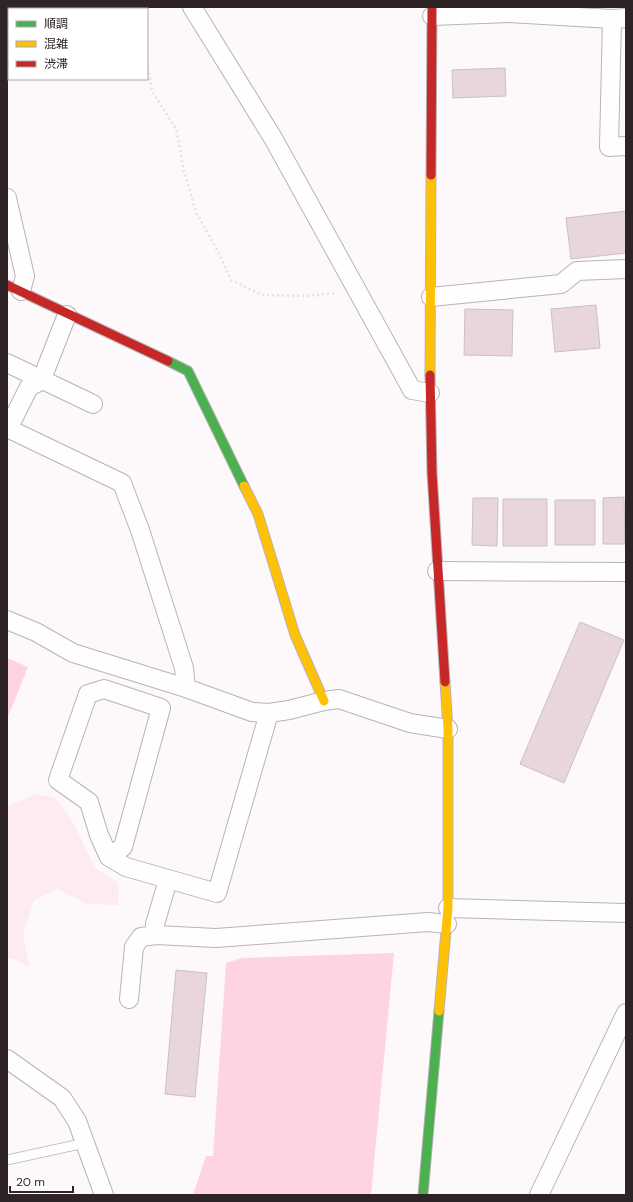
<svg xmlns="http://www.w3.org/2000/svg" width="633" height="1202" viewBox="0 0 633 1202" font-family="'DM Sans','Noto Sans JP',sans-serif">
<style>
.green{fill:#fdebf0}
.water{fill:#fdd4df}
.building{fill:#e9d6dc;stroke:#c8c1c3}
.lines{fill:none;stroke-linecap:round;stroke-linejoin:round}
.lane-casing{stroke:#b9b3b4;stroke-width:11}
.street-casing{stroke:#b9b3b4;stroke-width:20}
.fast-casing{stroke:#b9b3b4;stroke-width:11}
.slow-casing{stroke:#b9b3b4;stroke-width:11}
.jam-casing{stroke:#b9b3b4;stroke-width:11}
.path{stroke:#e3e1e1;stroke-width:2.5;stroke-dasharray:2 3;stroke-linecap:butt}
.lane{stroke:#fffefe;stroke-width:9}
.street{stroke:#fffefe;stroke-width:18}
.fast{stroke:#4caf50;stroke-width:9}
.slow{stroke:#ffc107;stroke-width:9}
.jam{stroke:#c62828;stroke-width:9}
</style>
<rect width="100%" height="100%" fill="#fdf9fa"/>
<path class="green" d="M 35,794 L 54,797 L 69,815 L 95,868 L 119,883 L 118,905 L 86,904 L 58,889 L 34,900 L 23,935 L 29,967 L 11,958 L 7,959 L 7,807 Z"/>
<path class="water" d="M 7,658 L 28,667 L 7,719 Z
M 394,953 L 371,1195 L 193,1195 L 206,1156 L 213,1156 L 226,963 L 242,958 Z"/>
<path class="building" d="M 505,68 L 506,96 L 453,98 L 452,70 Z
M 626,211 L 626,253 L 571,259 L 566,218 Z
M 596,305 L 600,348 L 555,352 L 551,309 Z
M 465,309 L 513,310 L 512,356 L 464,355 Z
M 624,497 L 625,544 L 603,544 L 603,498 Z
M 473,498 L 498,498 L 497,546 L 472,545 Z
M 503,499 L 547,499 L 547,546 L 503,546 Z
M 555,500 L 595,500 L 595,545 L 555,545 Z
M 580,622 L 624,640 L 564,783 L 520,764 Z
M 176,970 L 207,973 L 195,1097 L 165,1094 Z"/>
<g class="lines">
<defs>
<path id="lane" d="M 7,1160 L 85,1143"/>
<path id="street" d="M 192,7 L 273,138 L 412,390 L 430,393
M 432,16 L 509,13 L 612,19 L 626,18
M 612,19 L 609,147 L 626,146
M 7,198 L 25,276 L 21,291
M 431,297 L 561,284 L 577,271 L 626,269
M 7,363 L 93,404
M 7,428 L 122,483 L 140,530 L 184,668 L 186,688
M 8,429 L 29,387 L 41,381 L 67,315
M 437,571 L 626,572
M 7,620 L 36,632 L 73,653 L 186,688 L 252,712 L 269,713 L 289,710 L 324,701 L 339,699 L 410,723 L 448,729
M 104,689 L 161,708 L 123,847 L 109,857 L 99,835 L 89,802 L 58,780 L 88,694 Z
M 109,857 L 126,867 L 217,893 L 269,713
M 448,908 L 626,913
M 156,935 L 155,924 L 168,880
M 129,999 L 134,947 L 141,937 L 156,935 L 216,938 L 428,922 L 447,924
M 7,1059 L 62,1098 L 77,1121 L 104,1195
M 539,1195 L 626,1013"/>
<path id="fast" d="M 168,361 L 188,371 L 244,486
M 423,1195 L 439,1011"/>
<path id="slow" d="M 430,375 L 431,175
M 244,486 L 258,514 L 295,635 L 324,701
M 439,1011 L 448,908 L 448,729 L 445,682"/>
<path id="jam" d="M 431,175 L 432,7
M 7,285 L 168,361
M 430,375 L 432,473 L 445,682"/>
</defs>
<use href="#lane" class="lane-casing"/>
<use href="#street" class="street-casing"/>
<use href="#fast" class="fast-casing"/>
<use href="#slow" class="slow-casing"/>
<use href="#jam" class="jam-casing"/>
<path class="path" d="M 132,7 L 133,9
M 147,63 L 152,91 L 176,129 L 184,171 L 196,212 L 220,255 L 231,280 L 262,295 L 307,296 L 336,293"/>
<use href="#lane" class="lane"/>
<use href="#street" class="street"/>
<use href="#fast" class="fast"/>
<use href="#slow" class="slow"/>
<use href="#jam" class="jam"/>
</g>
<rect width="633" height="1202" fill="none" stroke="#2e2426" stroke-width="16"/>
<rect x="8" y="8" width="140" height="72" fill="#ffffff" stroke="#aba7a8"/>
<rect x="16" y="21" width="20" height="6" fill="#4caf50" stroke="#aba7a8"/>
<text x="44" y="28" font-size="12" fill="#2e2426">順調</text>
<rect x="16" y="41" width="20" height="6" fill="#ffc107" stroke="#aba7a8"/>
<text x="44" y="48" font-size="12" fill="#2e2426">混雑</text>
<rect x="16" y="61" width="20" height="6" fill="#c62828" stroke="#aba7a8"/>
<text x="44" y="68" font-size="12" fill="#2e2426">渋滞</text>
<path d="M10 1186v6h63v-6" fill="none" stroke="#2e2426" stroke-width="2"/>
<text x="16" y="1186" font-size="12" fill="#2e2426" stroke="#ffffff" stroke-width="3" paint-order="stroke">20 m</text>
</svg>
